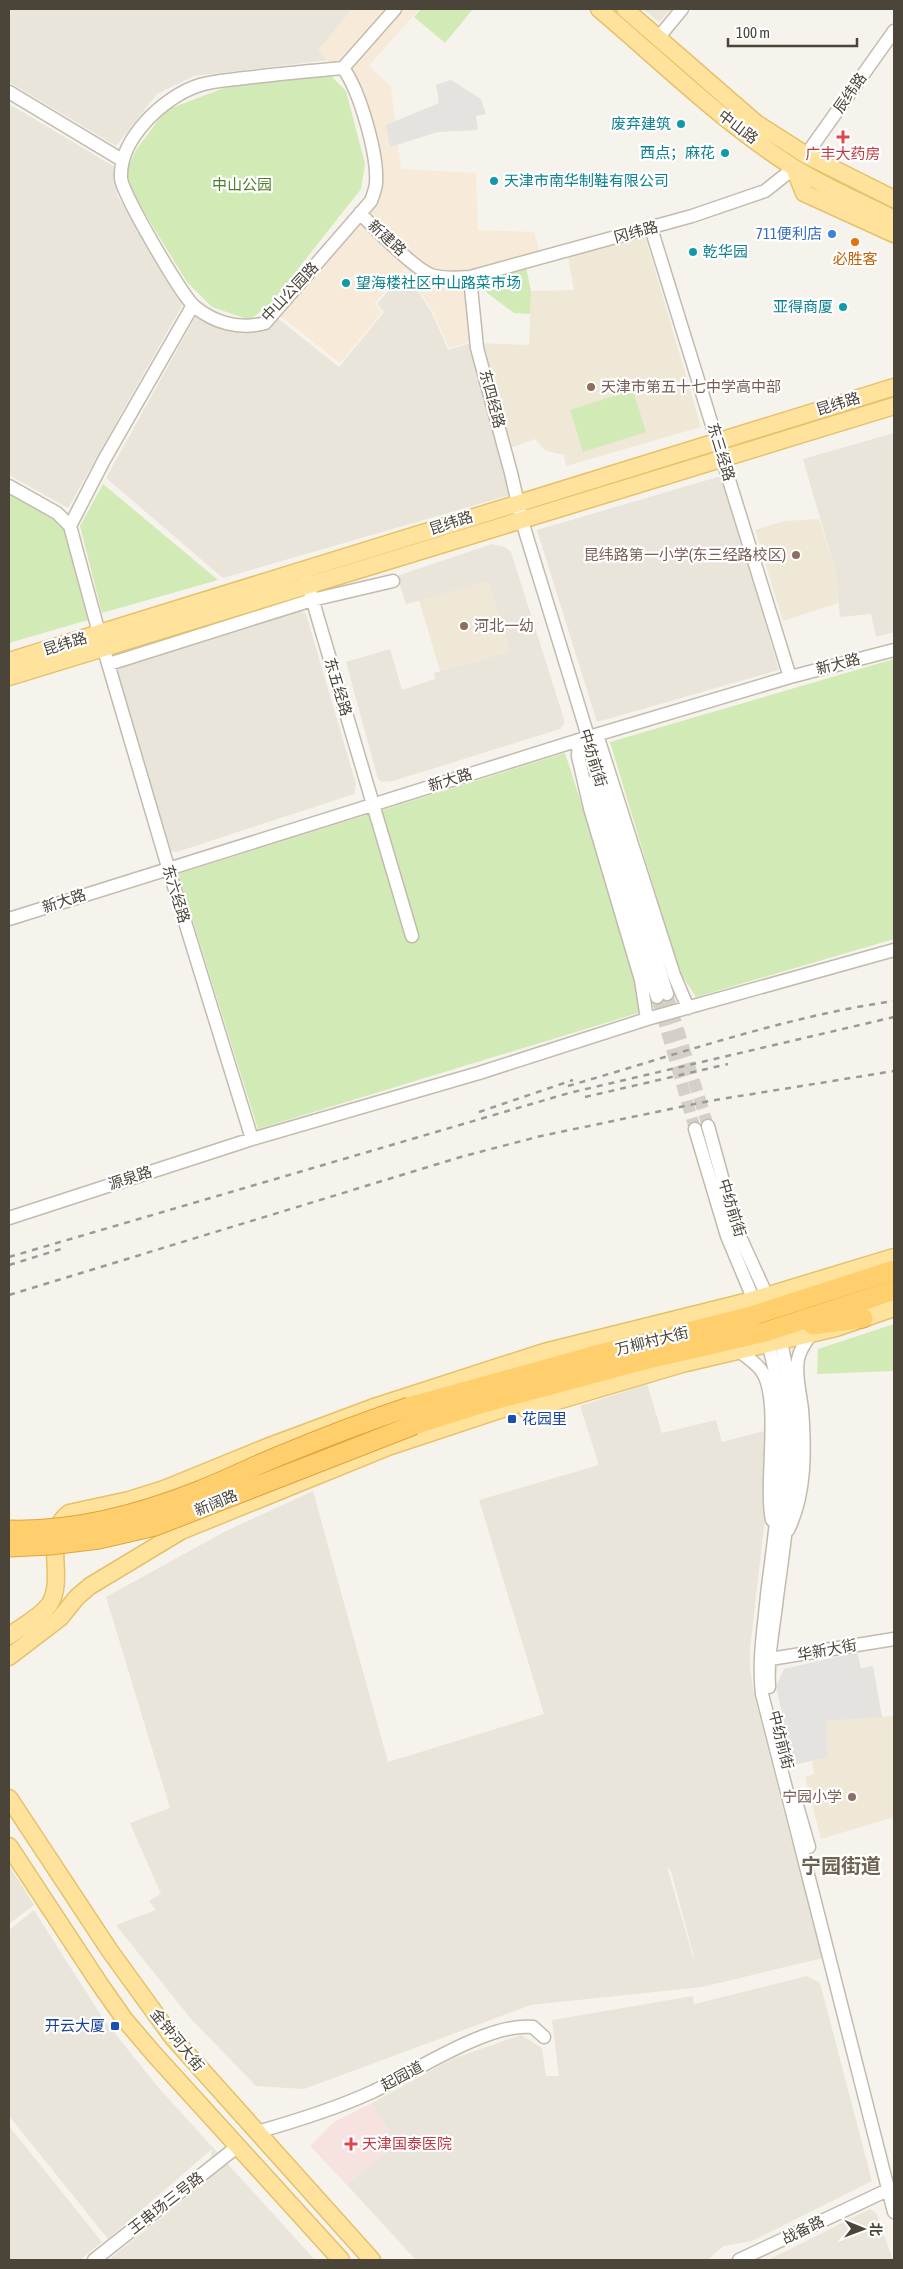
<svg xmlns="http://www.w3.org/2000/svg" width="903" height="2269" viewBox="0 0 903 2269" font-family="'Asap Condensed','Noto Sans SC',sans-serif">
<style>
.residential{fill:#eae5da;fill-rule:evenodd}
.commercial{fill:#f7ead8}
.education{fill:#efe8d6}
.medical{fill:#f6e3e0}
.green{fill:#d2eab5}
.parking{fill:#e5e3e0}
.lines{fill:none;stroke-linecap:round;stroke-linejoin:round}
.minor-tunnel{stroke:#d4d0c8;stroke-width:12;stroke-dasharray:12 6;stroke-linecap:butt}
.minor-casing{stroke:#c2bbae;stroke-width:15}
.major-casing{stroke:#e6c16a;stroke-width:19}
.highway-casing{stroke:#e0a43c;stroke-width:21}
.minor{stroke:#fff;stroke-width:12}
.major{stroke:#ffe39c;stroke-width:16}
.highway{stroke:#ffcf6e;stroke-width:19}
.rail{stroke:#9a9a9a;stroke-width:2.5;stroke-dasharray:6 6;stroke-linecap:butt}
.highway-bridge-casing{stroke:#e0a43c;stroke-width:21;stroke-linecap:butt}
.highway-bridge{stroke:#ffcf6e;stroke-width:19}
.culture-dot{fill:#0f9aa8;stroke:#fff;stroke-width:2}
.health-dot{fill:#e0444e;stroke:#fff;stroke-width:2}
.shop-dot{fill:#3f7fe0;stroke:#fff;stroke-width:2}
.food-dot{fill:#e8710a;stroke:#fff;stroke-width:2}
.education-dot{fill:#8d6e63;stroke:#fff;stroke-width:2}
.transit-dot{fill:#1a4fb4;stroke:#fff;stroke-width:2}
.labels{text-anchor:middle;stroke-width:4.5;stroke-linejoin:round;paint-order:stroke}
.street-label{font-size:15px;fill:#4b4439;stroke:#fff}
.culture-label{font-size:15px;fill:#0d838f;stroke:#fff;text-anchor:end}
.health-label{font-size:15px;fill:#be3a42;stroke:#fff}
.park-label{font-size:15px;fill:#4a7f2a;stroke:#fff}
.shop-label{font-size:15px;fill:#366cbe;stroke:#fff;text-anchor:end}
.food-label{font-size:15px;fill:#c56008;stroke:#fff}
.education-label{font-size:15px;fill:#785e54;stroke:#fff;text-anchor:start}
.transit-label{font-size:15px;fill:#164399;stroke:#fff;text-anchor:start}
.district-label{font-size:20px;font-weight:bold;fill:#6e6250;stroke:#fff}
</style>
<rect width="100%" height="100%" fill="#f6f3ec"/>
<path class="residential" d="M 9,9 L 382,9 L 337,59 L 194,76 L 157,94 L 116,146 L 9,82 Z
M 643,9 L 671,9 L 659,22 Z
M 9,104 L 115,167 L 117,195 L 183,304 L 68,508 L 9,475 Z
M 405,271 L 432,313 L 448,350 L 471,343 L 510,495 L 223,578 L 106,478 L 197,314 L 239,330 L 276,317 L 339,367 L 384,312 L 377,304 Z
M 894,433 L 894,632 L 876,637 L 871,614 L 840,617 L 835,570 L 803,459 Z
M 721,476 L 779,670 L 597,722 L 537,530 Z
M 492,544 L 505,547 L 511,552 L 564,719 L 564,724 L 560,729 L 393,781 L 382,782 L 378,779 L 346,662 L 390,649 L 402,690 L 435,679 L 434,673 L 510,651 L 488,582 L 406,604 L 397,576 Z
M 300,609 L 306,614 L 356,784 L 354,794 L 177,852 L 171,851 L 117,671 L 118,666 Z
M 647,1384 L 662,1433 L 716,1420 L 722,1442 L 768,1430 L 766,1509 L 750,1649 L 750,1668 L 754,1693 L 783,1809 L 823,1958 L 702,1987 L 531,2005 L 304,2089 L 256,2086 L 191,2019 L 116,1925 L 156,1910 L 149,1901 L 161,1894 L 130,1823 L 170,1808 L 106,1597 L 226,1531 L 313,1491 L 388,1762 L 544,1714 L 479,1500 L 599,1465 L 580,1406 ZM 667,1867 L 671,1871 L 694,1957 L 693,1957 Z
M 9,1865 L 34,1905 L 9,1924 Z
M 34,1910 L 102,2017 L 157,2086 L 315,2260 L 113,2260 L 111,2258 L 208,2180 L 212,2149 L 108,2239 L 9,2116 L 9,1930 Z
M 807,1976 L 820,1983 L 872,2181 L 752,2241 L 723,2246 L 708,2260 L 416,2260 L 347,2185 L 388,2151 L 389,2131 L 372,2103 L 452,2059 L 521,2035 L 542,2048 L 546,2076 L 559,2076 L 552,2020 L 693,1996 L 694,2004 Z
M 9,2126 L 102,2242 L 80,2260 L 9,2260 Z
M 870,2209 L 876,2213 L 893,2260 L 768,2260 Z"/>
<path class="commercial" d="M 352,9 L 419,9 L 369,66 L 391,87 L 401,169 L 476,173 L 478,230 L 534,232 L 542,261 L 467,282 L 470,342 L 449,348 L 433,312 L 405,268 L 374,304 L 382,312 L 340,363 L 273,310 L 368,197 L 372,182 L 363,127 L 346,81 L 318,50 Z"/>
<path class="education" d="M 645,236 L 701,427 L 566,466 L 564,455 L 546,451 L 535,439 L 511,448 L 479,343 L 529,345 L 531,291 L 574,290 L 568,257 Z
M 819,519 L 835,570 L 838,603 L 783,621 L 755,530 L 784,521 Z
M 488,582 L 510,651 L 440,671 L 419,600 Z
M 894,1716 L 894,1817 L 821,1839 L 805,1777 L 814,1774 L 812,1760 L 828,1757 L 825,1721 Z"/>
<path class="medical" d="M 372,2103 L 389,2131 L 390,2142 L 388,2151 L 347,2185 L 310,2146 L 334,2122 Z"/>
<path class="green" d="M 421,9 L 473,9 L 445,43 L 414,17 Z
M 327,72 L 346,91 L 365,164 L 361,189 L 272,302 L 250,320 L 212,307 L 187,282 L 133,194 L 126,171 L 136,150 L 166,110 L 227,87 Z
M 526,267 L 531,291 L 530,314 L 514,313 L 487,293 L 486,288 L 494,277 Z
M 633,390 L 646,432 L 583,452 L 570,410 Z
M 103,484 L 218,580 L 102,613 L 80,526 Z
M 9,493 L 49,516 L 64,528 L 88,620 L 9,643 Z
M 894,659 L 894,939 L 696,997 L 679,971 L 610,742 Z
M 565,753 L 648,1010 L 258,1129 L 178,874 Z
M 894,1324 L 894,1371 L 817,1374 L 818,1349 Z"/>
<path class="parking" d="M 451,80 L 481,99 L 486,114 L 476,116 L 478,130 L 438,132 L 390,147 L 386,125 L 439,103 L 436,85 Z
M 857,1652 L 861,1668 L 873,1666 L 882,1717 L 826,1721 L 828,1757 L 793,1765 L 776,1686 L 784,1669 Z"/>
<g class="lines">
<path class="minor-tunnel" d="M 667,994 L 708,1126
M 657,997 L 695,1129"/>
<defs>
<path id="minor" d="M 658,38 L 682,9
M 343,68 C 360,91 378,155 376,183 C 376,188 373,195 371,201 L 265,323 C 240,330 214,323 194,306 C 182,296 121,192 121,178 C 119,139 164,96 200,85 C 214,81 230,80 245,78 C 278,74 310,71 343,68 Z
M 343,68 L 395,9
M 9,92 L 122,160
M 806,155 L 894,31
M 360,213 C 373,227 415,269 431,275 C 443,279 458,278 470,277 L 692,216 L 765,191 L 794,168
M 651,228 L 790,677
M 470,277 L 477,348 L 511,473 L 522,521 L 667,994
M 9,486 L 57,513 L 70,526 L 99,633 L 168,867 L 252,1139
M 70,526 L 104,460 L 193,305
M 306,578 L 412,936
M 109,664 L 312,600 L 393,581
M 597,735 L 674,975 L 688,1008
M 579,740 L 578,756 L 590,808 L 641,980 L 647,1019
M 592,783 L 657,997
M 9,919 L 579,740 L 790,677 L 894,650
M 708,1126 L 736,1228 L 763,1287
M 695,1129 L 727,1236 L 750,1291
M 9,1218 L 252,1139 L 479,1073 L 647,1019 L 894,950
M 738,1350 C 745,1356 755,1362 761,1370 C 782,1398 764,1483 772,1520
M 770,1350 C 792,1432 777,1513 767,1595 C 764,1628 758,1661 762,1694 L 894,2212
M 788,1530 C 806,1494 805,1449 802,1409 C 800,1393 795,1375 798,1359 C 800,1349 806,1341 812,1333
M 764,1660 L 894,1639
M 769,1687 C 767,1657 774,1626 777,1597 C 788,1514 803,1429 782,1347
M 796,1802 L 809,1847
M 257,2132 C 296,2121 335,2109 372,2092 C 413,2073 488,2022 533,2027 L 544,2037
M 94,2260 L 238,2146
M 739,2260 L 894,2187"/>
<path id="major" d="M 599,9 C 663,63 722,122 793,167 C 825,187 861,202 894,219
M 625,9 L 756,123 L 806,155 L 894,199
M 794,168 L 804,193 L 894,234
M 9,661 L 894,387
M 9,677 L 894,406
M 527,1410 L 682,1364 L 836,1328 L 894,1308
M 9,1636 C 22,1626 39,1618 49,1605 C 67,1579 41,1534 69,1513 L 129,1500 L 164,1489 L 267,1447 L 377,1406 L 544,1352 L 749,1301 L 894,1257
M 9,1657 L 60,1618 L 77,1597 L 90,1586 L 181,1531 L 388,1447 L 539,1397
M 9,1798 L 110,1951 L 173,2038 L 372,2260
M 9,1846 L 99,1983 L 125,2020 L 154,2054 L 341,2260"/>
<path id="highway" d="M 813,1325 L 863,1318
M 409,1407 L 600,1354 L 748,1317 L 894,1270
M 414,1425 L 483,1403 L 640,1361 L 765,1332 L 894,1290"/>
</defs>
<use href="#minor" class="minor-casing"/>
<use href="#major" class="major-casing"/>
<use href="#highway" class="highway-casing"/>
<use href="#minor" class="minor"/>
<use href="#major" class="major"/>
<use href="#highway" class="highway"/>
<path class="rail" d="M 568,1086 C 676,1055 783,1017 894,1001
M 585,1097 L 728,1064
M 479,1112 L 573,1080
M 9,1257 L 569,1093 L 894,1017
M 9,1265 L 61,1249
M 9,1295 L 464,1156 L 541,1136 L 709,1101 L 894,1071"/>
<defs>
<path id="highway-bridge" d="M 9,1530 C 74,1532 141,1514 201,1490 C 229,1479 256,1465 284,1454 C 325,1437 367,1421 409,1407
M 9,1547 L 50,1545 L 99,1539 L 155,1526 L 414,1425"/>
</defs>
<use href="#highway-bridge" class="highway-bridge-casing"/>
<use href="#highway-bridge" class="highway-bridge"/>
</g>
<g class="culture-dot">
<circle cx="681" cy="124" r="5"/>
<circle cx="725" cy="153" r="5"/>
<circle cx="494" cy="181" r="5"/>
<circle cx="693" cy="252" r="5"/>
<circle cx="346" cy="283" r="5"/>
<circle cx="843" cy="307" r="5"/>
</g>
<g class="health-dot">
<path d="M840.5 129.5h5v5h5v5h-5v5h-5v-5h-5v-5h5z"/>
<path d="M348.5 2136.5h5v5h5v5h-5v5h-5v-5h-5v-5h5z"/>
</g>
<circle class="shop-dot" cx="832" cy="234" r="5"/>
<circle class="food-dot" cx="855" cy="242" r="5"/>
<g class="education-dot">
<circle cx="591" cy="387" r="5"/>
<circle cx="796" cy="555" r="5"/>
<circle cx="464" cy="626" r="5"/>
<circle cx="852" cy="1797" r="5"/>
</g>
<g class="transit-dot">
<rect x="507" y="1414" width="10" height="10" rx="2.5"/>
<rect x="110" y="2021" width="10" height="10" rx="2.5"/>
</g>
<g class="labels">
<g class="street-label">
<text transform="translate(850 93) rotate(-55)" y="5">辰纬路</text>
<text transform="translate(738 127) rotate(37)" y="5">中山路</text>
<text transform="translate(636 232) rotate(-15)" y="5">冈纬路</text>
<text transform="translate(387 238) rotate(42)" y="5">新建路</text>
<text transform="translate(290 292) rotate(-47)" y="5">中山公园路</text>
<text transform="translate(492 399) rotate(75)" y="5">东四经路</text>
<text transform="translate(838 404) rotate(-17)" y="5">昆纬路</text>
<text transform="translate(721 452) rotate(73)" y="5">东三经路</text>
<text transform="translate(451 523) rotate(-18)" y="5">昆纬路</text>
<text transform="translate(65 644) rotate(-17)" y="5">昆纬路</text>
<text transform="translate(838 664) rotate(-14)" y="5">新大路</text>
<text transform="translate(338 687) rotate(73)" y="5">东五经路</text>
<text transform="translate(593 758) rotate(73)" y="5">中纺前街</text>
<text transform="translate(450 780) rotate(-17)" y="5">新大路</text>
<text transform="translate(176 894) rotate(73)" y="5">东六经路</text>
<text transform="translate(64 901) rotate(-18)" y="5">新大路</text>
<text transform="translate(130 1178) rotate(-18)" y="5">源泉路</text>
<text transform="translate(732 1208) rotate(73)" y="5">中纺前街</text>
<text transform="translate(652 1341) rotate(-14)" y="5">万柳村大街</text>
<text transform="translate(216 1503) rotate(-22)" y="5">新阔路</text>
<text transform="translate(827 1650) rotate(-10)" y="5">华新大街</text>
<text transform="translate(781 1740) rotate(76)" y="5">中纺前街</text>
<text transform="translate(177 2040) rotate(51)" y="5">金钟河大街</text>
<text transform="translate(402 2076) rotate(-28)" y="5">起园道</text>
<text transform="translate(166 2203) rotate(-38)" y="5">王串场三号路</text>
<text transform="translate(803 2230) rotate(-26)" y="5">战备路</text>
</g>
<g class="culture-label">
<text x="671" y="129">废弃建筑</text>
<text x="715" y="158">西点；麻花</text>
<text x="504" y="186" text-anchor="start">天津市南华制鞋有限公司</text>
<text x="703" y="257" text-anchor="start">乾华园</text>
<text x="356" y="288" text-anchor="start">望海楼社区中山路菜市场</text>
<text x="833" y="312">亚得商厦</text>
</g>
<g class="health-label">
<text x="843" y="159">广丰大药房</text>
<text x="362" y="2149" text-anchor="start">天津国泰医院</text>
</g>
<g class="park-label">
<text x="242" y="190">中山公园</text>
</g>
<g class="shop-label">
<text x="822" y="239">711便利店</text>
</g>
<g class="food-label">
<text x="855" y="264">必胜客</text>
</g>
<g class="education-label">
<text x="601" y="392">天津市第五十七中学高中部</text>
<text x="786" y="560" text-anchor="end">昆纬路第一小学(东三经路校区)</text>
<text x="474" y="631">河北一幼</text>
<text x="842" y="1802" text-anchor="end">宁园小学</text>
</g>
<g class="transit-label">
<text x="522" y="1424">花园里</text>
<text x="105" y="2031" text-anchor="end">开云大厦</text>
</g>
<g class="district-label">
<text x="841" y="1873">宁园街道</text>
</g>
</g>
<rect width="903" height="2269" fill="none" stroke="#4b4439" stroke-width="20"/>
<g transform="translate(863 2229) rotate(91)" stroke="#ffffff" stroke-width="4" paint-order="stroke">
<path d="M0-4L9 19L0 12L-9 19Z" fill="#4b4439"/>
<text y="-8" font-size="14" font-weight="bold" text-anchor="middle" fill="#4b4439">北</text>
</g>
<path d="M728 38v8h129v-8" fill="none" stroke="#4b4439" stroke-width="2.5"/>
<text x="736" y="38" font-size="15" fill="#4b4439" stroke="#ffffff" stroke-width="4" paint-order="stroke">100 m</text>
</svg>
